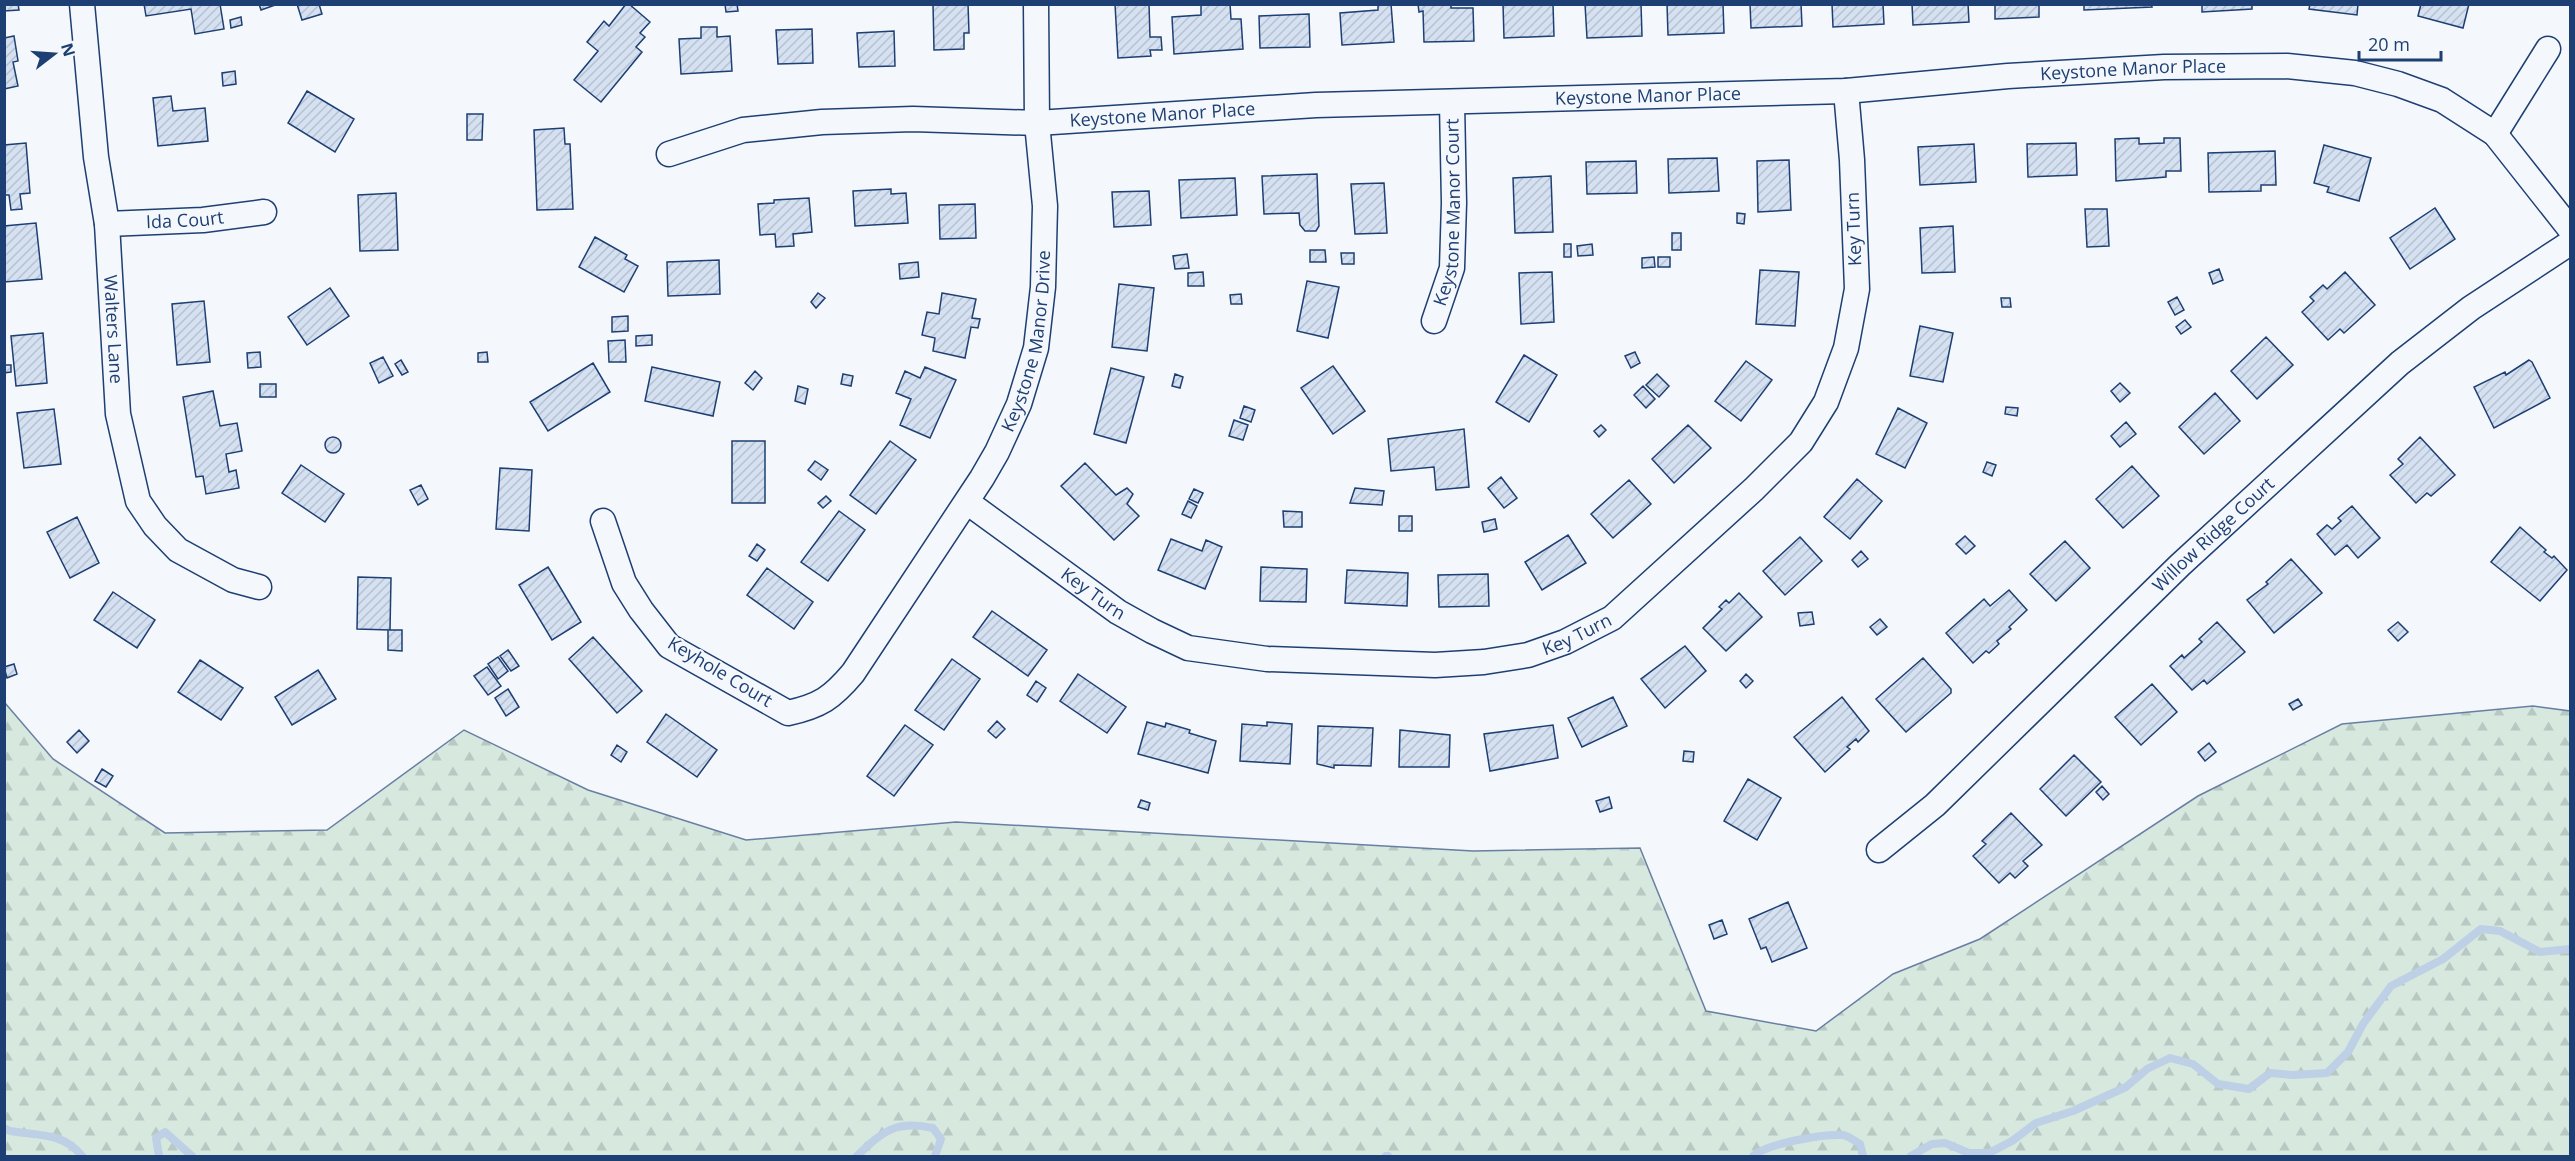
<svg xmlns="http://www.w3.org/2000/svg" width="2575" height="1161" viewBox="0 0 2575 1161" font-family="'Open Sans',sans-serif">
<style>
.forest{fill:url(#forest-firs);stroke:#687fa3;stroke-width:1.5}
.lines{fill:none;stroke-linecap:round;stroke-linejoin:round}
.stream{stroke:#bed0e5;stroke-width:8}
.building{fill:url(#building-hatch);stroke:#1d3f73;stroke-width:1.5}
.minor-casing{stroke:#1d3f73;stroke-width:27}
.minor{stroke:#f4f7fb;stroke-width:24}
.labels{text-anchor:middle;stroke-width:4.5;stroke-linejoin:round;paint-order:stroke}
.street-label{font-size:18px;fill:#1d3f73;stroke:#f4f7fb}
</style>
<defs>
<pattern id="forest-firs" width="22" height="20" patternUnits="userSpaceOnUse" patternTransform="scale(1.5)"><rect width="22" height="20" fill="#d7e8df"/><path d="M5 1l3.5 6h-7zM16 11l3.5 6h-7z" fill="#b8c8c3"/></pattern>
<pattern id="building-hatch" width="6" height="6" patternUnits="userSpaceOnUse" patternTransform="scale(1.5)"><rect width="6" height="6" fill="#d5e0f0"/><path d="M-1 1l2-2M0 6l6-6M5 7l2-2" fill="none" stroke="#b6c1d1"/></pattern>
</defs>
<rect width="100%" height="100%" fill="#f4f7fb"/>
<path class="forest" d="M 5,703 L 53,759 L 165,833 L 327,830 L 464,730 L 588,790 L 746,840 L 956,822 L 1473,851 L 1640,848 L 1706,1011 L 1816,1031 L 1893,974 L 1980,939 L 2198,796 L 2342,724 L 2533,706 L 2570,711 L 2570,1156 L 5,1156 Z"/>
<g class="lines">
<path class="stream" d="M 4,1128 L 10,1131 C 39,1136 63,1132 82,1156
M 159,1156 L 156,1138 L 165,1132 L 192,1156
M 857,1156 C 883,1131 896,1120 933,1128 L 941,1139 L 935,1156
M 1386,1156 L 1388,1156
M 1753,1156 C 1769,1143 1822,1134 1843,1135 C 1849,1136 1855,1141 1860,1144 L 1863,1156
M 1911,1156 L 1932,1144 L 1945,1143 L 1969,1153 L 1989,1153 L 2012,1141 L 2036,1123 L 2073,1111 L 2126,1087 L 2147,1069 L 2170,1058 L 2193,1064 L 2218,1084 L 2249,1089 L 2270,1073 L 2293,1075 L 2327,1073 L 2348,1052 L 2363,1024 L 2391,986 L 2443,959 L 2481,929 L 2500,931 L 2540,952 L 2570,949"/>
</g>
<path class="building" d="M 4,4 L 18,4 L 19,10 L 4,11 Z
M 144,4 L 220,4 L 224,29 L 195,34 L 191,9 L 146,16 Z
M 259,4 L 278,4 L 261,10 Z
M 297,4 L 319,4 L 322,14 L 302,20 Z
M 626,4 L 629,4 L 650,22 L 640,33 L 645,37 L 636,47 L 642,52 L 601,102 L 574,80 L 598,51 L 587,42 L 604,21 L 609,26 Z
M 725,4 L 737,4 L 738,11 L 726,12 Z
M 933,4 L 968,4 L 969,33 L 964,33 L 964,49 L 934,50 Z
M 1115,4 L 1149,4 L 1150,37 L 1161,37 L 1162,50 L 1150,50 L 1151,56 L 1118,58 Z
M 1201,4 L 1230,4 L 1231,19 L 1241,19 L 1243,49 L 1174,54 L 1172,17 L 1201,15 Z
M 1378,4 L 1391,4 L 1394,42 L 1342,45 L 1340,13 L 1378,10 Z
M 1418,4 L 1451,4 L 1451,8 L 1473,8 L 1474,41 L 1424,42 L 1423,11 L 1419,12 Z
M 1503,4 L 1553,4 L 1554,36 L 1504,38 Z
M 1585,4 L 1641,4 L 1642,36 L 1587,38 Z
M 1667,4 L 1723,4 L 1724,33 L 1668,35 Z
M 1750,4 L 1801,4 L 1802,26 L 1751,28 Z
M 1832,4 L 1883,4 L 1884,24 L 1833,27 Z
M 1912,4 L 1968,4 L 1969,22 L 1913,25 Z
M 1995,4 L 2039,4 L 2039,17 L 1995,19 Z
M 2084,4 L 2151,4 L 2152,7 L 2084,10 Z
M 2202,4 L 2252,4 L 2252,9 L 2202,12 Z
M 2310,4 L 2358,4 L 2357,15 L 2309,9 Z
M 2421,4 L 2469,4 L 2463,28 L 2418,16 Z
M 1309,14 L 1310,47 L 1260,48 L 1259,16 Z
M 241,17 L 242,25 L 231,28 L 230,20 Z
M 701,27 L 717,27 L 717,37 L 730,36 L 732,71 L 681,74 L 679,39 L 701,38 Z
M 812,29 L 813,63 L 778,64 L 776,30 Z
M 894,31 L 895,66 L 859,67 L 857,33 Z
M 14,36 L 18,61 L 13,62 L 18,86 L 4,89 L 4,38 Z
M 235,71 L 236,84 L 223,86 L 222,73 Z
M 307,91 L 354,119 L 335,152 L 288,123 Z
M 171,96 L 173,111 L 205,108 L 208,141 L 158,146 L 153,98 Z
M 467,114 L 483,114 L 482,140 L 467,140 Z
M 564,128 L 565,144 L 570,144 L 573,209 L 537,210 L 534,130 Z
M 2139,138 L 2139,144 L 2164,143 L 2164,138 L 2180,138 L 2181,171 L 2166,171 L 2166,177 L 2116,181 L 2115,139 Z
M 26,143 L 30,193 L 20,194 L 22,209 L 11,210 L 9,195 L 4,195 L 4,145 Z
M 2076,143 L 2077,175 L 2028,177 L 2027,144 Z
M 1974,144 L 1976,182 L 1920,185 L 1918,147 Z
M 2324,145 L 2371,158 L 2359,201 L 2327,192 L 2329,187 L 2314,183 Z
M 2275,151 L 2276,185 L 2261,185 L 2261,191 L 2209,192 L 2208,153 Z
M 1717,158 L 1719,191 L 1669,193 L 1668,159 Z
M 1789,160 L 1791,210 L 1758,212 L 1757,161 Z
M 1636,161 L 1637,193 L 1587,194 L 1586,162 Z
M 1317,174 L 1319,226 L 1316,231 L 1305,231 L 1300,225 L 1299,213 L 1264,214 L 1262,176 Z
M 1551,176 L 1553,232 L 1515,233 L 1513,178 Z
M 1235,178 L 1237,215 L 1181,218 L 1179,180 Z
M 1384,183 L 1387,233 L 1355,234 L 1351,184 Z
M 891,189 L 891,194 L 906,193 L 908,223 L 855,226 L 853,191 Z
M 1149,191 L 1151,225 L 1114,227 L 1112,192 Z
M 396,193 L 398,250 L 360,251 L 358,195 Z
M 809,198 L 812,232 L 793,234 L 794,246 L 776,247 L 775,234 L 760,235 L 758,204 L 774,203 L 774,200 Z
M 975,204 L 976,238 L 940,239 L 939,205 Z
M 2435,208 L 2455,239 L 2410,269 L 2390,238 Z
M 2085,209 L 2107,209 L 2109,246 L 2087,247 Z
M 1737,213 L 1745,214 L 1744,224 L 1737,223 Z
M 36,223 L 42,279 L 4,282 L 4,226 Z
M 1953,226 L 1955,272 L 1922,273 L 1920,228 Z
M 1672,233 L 1681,233 L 1681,250 L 1672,250 Z
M 595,237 L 627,255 L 625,259 L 638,266 L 624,292 L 579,267 Z
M 1564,244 L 1571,244 L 1571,257 L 1564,257 Z
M 1592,244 L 1593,255 L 1578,256 L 1577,246 Z
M 1310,250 L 1325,250 L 1326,262 L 1310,262 Z
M 1341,253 L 1354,253 L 1354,264 L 1342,264 Z
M 1187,254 L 1189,268 L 1175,269 L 1173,256 Z
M 1654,257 L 1655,267 L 1642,268 L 1642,258 Z
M 1658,257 L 1670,257 L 1670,267 L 1658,267 Z
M 719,260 L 720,294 L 668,296 L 667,262 Z
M 918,262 L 919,277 L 900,279 L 899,264 Z
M 2219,269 L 2223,280 L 2213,284 L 2209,273 Z
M 1760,270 L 1799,272 L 1795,326 L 1756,324 Z
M 1203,272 L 1204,286 L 1188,286 L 1188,273 Z
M 1552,272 L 1554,322 L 1521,324 L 1519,273 Z
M 2345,272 L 2375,305 L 2344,333 L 2340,329 L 2328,340 L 2302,312 L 2314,301 L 2310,297 L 2323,285 L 2327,289 Z
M 1307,281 L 1339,287 L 1328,338 L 1297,331 Z
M 1119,284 L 1154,288 L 1147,351 L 1112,347 Z
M 330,288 L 349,316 L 307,345 L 288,317 Z
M 818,293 L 825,298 L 816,308 L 811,302 Z
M 942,293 L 976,299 L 972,318 L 980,319 L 978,328 L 971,327 L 965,358 L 933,351 L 935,338 L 922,335 L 927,312 L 939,314 Z
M 1241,294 L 1242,304 L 1231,304 L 1230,295 Z
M 2177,297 L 2184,310 L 2175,315 L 2168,302 Z
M 2001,298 L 2010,298 L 2011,307 L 2002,307 Z
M 204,301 L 210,362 L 177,365 L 172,304 Z
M 628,316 L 628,331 L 612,332 L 612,317 Z
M 2185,320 L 2191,327 L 2181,334 L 2176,327 Z
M 1920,326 L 1953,333 L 1943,382 L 1910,376 Z
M 43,333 L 47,383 L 16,386 L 11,336 Z
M 652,335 L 652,345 L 636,346 L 636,336 Z
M 2266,337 L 2293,365 L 2257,399 L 2231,371 Z
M 625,340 L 626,362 L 609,362 L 608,341 Z
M 260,352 L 261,367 L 248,368 L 247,353 Z
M 487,352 L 488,362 L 478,362 L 478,353 Z
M 1635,352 L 1640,363 L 1631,368 L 1625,356 Z
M 1524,355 L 1557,375 L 1529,422 L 1496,402 Z
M 383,357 L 393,376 L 379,383 L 370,363 Z
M 401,360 L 408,372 L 402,375 L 395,364 Z
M 2529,360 L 2532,362 L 2550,398 L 2494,428 L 2474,387 L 2505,372 L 2506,375 Z
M 1746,361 L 1772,380 L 1741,421 L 1715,401 Z
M 593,363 L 610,392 L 548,431 L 530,402 Z
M 4,365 L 11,365 L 11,372 L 4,373 Z
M 1333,366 L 1365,411 L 1333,434 L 1301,388 Z
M 652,367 L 720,382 L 713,416 L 645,401 Z
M 925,367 L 956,380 L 930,438 L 900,425 L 911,399 L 896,393 L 905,371 L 920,378 Z
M 1111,368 L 1144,377 L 1126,443 L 1094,434 Z
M 755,371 L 762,378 L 753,390 L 745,383 Z
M 843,374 L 853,376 L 851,386 L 841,384 Z
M 1175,374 L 1183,377 L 1180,388 L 1172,386 Z
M 1657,374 L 1669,386 L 1659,397 L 1646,385 Z
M 2120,383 L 2130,393 L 2120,402 L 2111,391 Z
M 260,384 L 276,384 L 276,397 L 260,397 Z
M 798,386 L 808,389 L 805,404 L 795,401 Z
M 1643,386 L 1655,399 L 1646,408 L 1634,395 Z
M 213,391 L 220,426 L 237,423 L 242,451 L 226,454 L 229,472 L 236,470 L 239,488 L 206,494 L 203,476 L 196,477 L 183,397 Z
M 2215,393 L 2240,421 L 2204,454 L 2179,427 Z
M 1244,406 L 1255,410 L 1251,422 L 1240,418 Z
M 2006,407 L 2018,408 L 2017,416 L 2005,414 Z
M 1898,408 L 1927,423 L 1905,468 L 1876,454 Z
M 54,409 L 61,464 L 24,468 L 17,413 Z
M 1234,420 L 1248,425 L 1243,440 L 1229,436 Z
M 2126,422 L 2136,434 L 2120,447 L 2111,436 Z
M 1601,425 L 1606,430 L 1599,437 L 1594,431 Z
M 1688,425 L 1711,448 L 1674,483 L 1652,459 Z
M 1464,429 L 1469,487 L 1436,490 L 1434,467 L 1391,471 L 1388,439 Z
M 2420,437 L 2455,475 L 2431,496 L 2427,493 L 2416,503 L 2390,475 L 2403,464 L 2398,459 Z
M325 445a8 8 0 1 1 16 0a8 8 0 1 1-16 0Z
M 732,441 L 765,441 L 765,503 L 732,503 Z
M 890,441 L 916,460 L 876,514 L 850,495 Z
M 815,461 L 828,470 L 821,480 L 808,470 Z
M 1987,462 L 1996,465 L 1992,476 L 1983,472 Z
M 1085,463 L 1116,495 L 1127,488 L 1133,494 L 1127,504 L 1139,516 L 1114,540 L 1061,486 Z
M 301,465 L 344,494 L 325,522 L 282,493 Z
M 2132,466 L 2159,496 L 2123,528 L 2096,499 Z
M 500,468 L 532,470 L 529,531 L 496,529 Z
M 1501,477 L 1517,498 L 1504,508 L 1488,488 Z
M 1857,479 L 1882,501 L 1850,539 L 1824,517 Z
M 1629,480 L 1651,504 L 1613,538 L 1591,514 Z
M 421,485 L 428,499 L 418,505 L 410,490 Z
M 1355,488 L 1384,491 L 1382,505 L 1350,503 Z
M 1194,489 L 1203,493 L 1198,503 L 1189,499 Z
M 826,496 L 831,501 L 823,508 L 818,503 Z
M 1188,501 L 1197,506 L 1191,518 L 1182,514 Z
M 2352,506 L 2380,538 L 2358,558 L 2347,545 L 2335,555 L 2317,534 L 2327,525 L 2332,529 L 2341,521 L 2338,518 Z
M 839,511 L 865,530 L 828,581 L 801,562 Z
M 1283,511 L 1302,512 L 1302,527 L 1284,527 Z
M 1399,516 L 1412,516 L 1412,531 L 1399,531 Z
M 77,517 L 99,563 L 70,578 L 47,532 Z
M 1495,519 L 1497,529 L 1484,532 L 1482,522 Z
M 2520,527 L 2546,550 L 2544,552 L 2552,558 L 2554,556 L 2567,570 L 2540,601 L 2491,562 Z
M 1568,535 L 1586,563 L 1542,590 L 1525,562 Z
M 1965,536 L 1975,546 L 1966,554 L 1956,544 Z
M 1800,537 L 1822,561 L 1785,595 L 1763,571 Z
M 1171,539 L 1202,551 L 1206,540 L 1222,547 L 1205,589 L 1158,570 Z
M 2065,541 L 2090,568 L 2056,601 L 2030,574 Z
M 757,544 L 765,550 L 757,561 L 749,556 Z
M 1861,551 L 1868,559 L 1858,567 L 1852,560 Z
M 2291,559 L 2322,593 L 2274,633 L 2247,600 L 2268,584 L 2266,582 Z
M 548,567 L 581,622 L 552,640 L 519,585 Z
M 1261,567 L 1307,569 L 1306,602 L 1260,601 Z
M 767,568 L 813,602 L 794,629 L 747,595 Z
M 1347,570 L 1408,573 L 1407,606 L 1345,603 Z
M 1488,574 L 1489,606 L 1439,607 L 1438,575 Z
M 358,577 L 391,578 L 390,630 L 357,629 Z
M 2009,590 L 2027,610 L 2009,627 L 2011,629 L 1997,641 L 1999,644 L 1989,653 L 1986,651 L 1973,663 L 1946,633 L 1984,599 L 1990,606 Z
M 113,592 L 155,620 L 137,648 L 94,620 Z
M 1739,593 L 1762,617 L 1726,651 L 1703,628 L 1722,609 L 1719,607 L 1726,600 L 1729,603 Z
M 992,611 L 1047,650 L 1028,676 L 973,637 Z
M 1812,612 L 1814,624 L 1800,626 L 1798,613 Z
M 1880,619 L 1887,627 L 1877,635 L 1870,627 Z
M 2217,622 L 2245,652 L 2207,684 L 2204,680 L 2192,690 L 2170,666 L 2182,655 L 2184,658 L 2202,642 L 2199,639 Z
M 2398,622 L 2408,632 L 2398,641 L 2388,630 Z
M 388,630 L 402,630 L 402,651 L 388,650 Z
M 593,637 L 642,691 L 617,713 L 569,659 Z
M 1685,646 L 1706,671 L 1665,708 L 1641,679 Z
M 508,650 L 519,666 L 511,671 L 500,656 Z
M 498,657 L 508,671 L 498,679 L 488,664 Z
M 1923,658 L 1951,689 L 1951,693 L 1906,732 L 1876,699 Z
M 952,659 L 980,679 L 944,730 L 915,710 Z
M 200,660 L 243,688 L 221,720 L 178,692 Z
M 14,664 L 17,674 L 7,678 L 4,667 Z
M 487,667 L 501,686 L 488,695 L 474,676 Z
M 318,670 L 336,699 L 292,725 L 275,697 Z
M 1078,674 L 1126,707 L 1107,733 L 1060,701 Z
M 1746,674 L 1753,681 L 1746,688 L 1740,681 Z
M 1036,681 L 1046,688 L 1037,702 L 1027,695 Z
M 2152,684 L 2177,712 L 2141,745 L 2115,717 Z
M 508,689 L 519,707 L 506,716 L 495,698 Z
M 1613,697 L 1627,726 L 1582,747 L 1568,718 Z
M 1842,697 L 1869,731 L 1858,742 L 1856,739 L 1847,747 L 1850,749 L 1825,772 L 1794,737 Z
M 2298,699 L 2302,705 L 2293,710 L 2289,704 Z
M 666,714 L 717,750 L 697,777 L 647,742 Z
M 997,721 L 1005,729 L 996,738 L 988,731 Z
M 1147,722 L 1165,727 L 1166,723 L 1190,730 L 1189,733 L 1216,741 L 1208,773 L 1138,754 Z
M 1267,722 L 1292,724 L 1290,764 L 1240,761 L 1242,724 L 1267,726 Z
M 905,725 L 933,745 L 894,796 L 867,776 Z
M 1553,725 L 1558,758 L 1490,771 L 1484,734 Z
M 1318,726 L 1373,728 L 1371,766 L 1334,765 L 1334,768 L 1317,764 Z
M 79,730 L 89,741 L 77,753 L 67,742 Z
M 1400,730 L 1450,735 L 1449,767 L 1399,767 Z
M 2209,743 L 2216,752 L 2205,761 L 2198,752 Z
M 617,745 L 627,752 L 621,762 L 611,755 Z
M 1684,751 L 1694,752 L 1693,762 L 1683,761 Z
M 2074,755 L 2101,782 L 2066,816 L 2040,789 Z
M 102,769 L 113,776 L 106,787 L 95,781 Z
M 1748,779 L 1781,798 L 1757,840 L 1724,821 Z
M 2102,786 L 2109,794 L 2103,800 L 2096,792 Z
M 1609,797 L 1612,808 L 1600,812 L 1596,801 Z
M 1141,800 L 1150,803 L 1148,810 L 1138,807 Z
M 2011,813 L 2042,845 L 2023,861 L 2028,866 L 2015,878 L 2010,873 L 1999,883 L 1973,856 L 1986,844 L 1982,841 Z
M 1788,902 L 1807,948 L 1772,962 L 1766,947 L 1761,949 L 1749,919 Z
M 1722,920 L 1727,934 L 1714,939 L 1709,925 Z"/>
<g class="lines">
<defs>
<g id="minor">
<path id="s1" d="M 82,4 L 96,157 L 107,224 L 118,414 L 138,501 L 155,526 L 178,550 L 233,580 L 259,587"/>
<path d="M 2495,134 L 2548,49"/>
<path id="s2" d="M 669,154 L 743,130 L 822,122 L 913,119 L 1037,123 L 1316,105 L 1846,91 L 2008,76 L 2164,67 L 2287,66 L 2355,73 L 2398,84 L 2442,100 L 2495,134 L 2570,229"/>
<path id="s3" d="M 107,224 L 203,220 L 264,212"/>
<path id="s4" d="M 1434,321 L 1452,268 L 1454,203 L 1452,103"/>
<path id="s5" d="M 967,502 L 1118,612 L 1152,631 L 1188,648 L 1267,659 L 1435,665 L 1484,662 L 1528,655 L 1565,642 L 1612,618 L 1754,489 L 1801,442 L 1826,402 L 1846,348 L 1857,289 L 1852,160 L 1846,91"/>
<path id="s6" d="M 603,521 L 624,583 L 641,610 L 669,646 L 788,713 C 820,706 832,698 853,673 L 982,478 L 997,452 L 1019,404 L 1036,348 L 1043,287 L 1045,206 L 1037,123 L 1036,4"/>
<path id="s7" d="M 1879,850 L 1935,805 L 2180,565 L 2400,363 L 2471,308 L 2570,243"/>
</g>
</defs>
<use href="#minor" class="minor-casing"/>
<use href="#minor" class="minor"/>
</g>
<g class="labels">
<g class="street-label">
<text dy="6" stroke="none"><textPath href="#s2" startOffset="1470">Keystone Manor Place</textPath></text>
<text dy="6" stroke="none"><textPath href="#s2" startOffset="984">Keystone Manor Place</textPath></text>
<text dy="6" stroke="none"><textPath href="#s2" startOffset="498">Keystone Manor Place</textPath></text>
<text dy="6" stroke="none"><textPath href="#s4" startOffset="111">Keystone Manor Court</textPath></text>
<text dy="6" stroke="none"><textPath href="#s3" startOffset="78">Ida Court</textPath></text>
<text transform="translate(1854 229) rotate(-92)" y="6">Key Turn</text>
<text dy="6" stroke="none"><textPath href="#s1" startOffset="327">Walters Lane</textPath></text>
<text dy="6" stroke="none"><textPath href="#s6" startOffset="738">Keystone Manor Drive</textPath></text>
<text dy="6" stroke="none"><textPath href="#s7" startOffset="460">Willow Ridge Court</textPath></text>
<text dy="6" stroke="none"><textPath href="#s5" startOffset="156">Key Turn</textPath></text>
<text dy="6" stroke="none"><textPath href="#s5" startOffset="660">Key Turn</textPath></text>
<text transform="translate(720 672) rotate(31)" y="6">Keyhole Court</text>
</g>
</g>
<rect width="2575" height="1161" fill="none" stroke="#1d3f73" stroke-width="12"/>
<g transform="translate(54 54) rotate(73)" stroke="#f4f7fb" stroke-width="4.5" paint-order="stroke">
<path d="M0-4.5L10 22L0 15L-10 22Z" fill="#1d3f73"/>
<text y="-9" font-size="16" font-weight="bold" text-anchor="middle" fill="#1d3f73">N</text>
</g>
<path d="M2359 51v9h82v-9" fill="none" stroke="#1d3f73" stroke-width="3"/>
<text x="2368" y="51" font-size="18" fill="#1d3f73" stroke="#f4f7fb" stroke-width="4.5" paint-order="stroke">20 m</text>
</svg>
